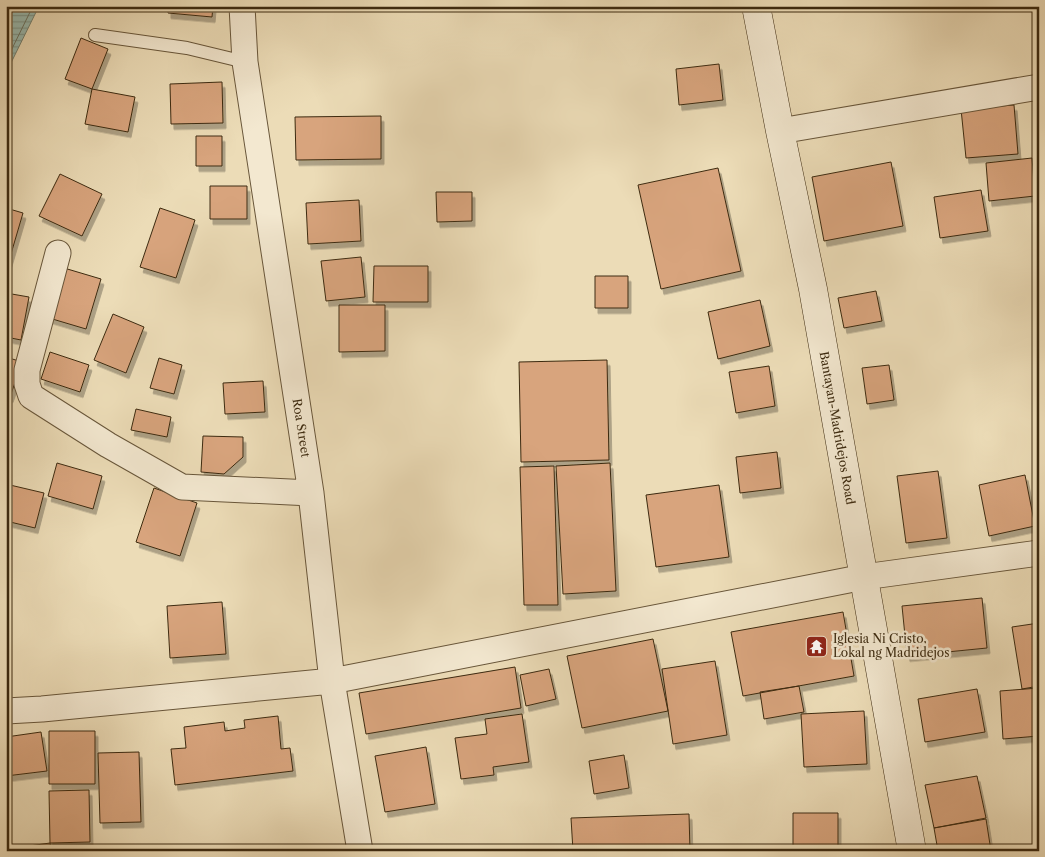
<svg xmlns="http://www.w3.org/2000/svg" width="1045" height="857" viewBox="0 0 1045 857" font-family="'Libre Caslon Text',serif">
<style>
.water{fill:url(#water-rules);stroke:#748171}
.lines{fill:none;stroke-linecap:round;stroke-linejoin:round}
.shore{stroke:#6a7260;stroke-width:1}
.building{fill:#d8a47d;stroke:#3c2a10;filter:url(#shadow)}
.lane-casing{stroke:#68563a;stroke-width:14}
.street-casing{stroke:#68563a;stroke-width:27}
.secondary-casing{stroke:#3c2a10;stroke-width:29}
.lane{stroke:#f3e8d0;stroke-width:12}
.street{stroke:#f3e8d0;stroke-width:25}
.secondary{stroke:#f3e8d0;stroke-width:28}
.labels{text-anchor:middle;stroke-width:5;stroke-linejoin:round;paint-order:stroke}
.street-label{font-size:12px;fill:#3c2a10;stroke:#f3e8d0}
.poi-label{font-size:12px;fill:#3c2a10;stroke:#f3e8d0;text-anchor:start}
</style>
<defs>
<pattern id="water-rules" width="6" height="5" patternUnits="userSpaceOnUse" patternTransform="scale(1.25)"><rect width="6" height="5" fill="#99bbb1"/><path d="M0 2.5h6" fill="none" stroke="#7e988f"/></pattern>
<filter id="shadow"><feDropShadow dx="3" dy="5.5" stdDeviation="0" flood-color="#0004"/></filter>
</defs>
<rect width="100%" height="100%" fill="#ecdcb7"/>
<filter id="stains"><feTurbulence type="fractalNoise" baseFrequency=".004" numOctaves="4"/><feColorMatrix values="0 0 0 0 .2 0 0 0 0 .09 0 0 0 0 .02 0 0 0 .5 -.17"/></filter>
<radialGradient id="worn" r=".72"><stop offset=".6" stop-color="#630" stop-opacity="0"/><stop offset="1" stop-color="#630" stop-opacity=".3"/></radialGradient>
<path class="water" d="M 6,6 L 39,6 L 6,73 Z"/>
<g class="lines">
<path class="shore" d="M 6,61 L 33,6"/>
</g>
<path class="building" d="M 168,6 L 213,6 L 212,17 L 168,13 Z
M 81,38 L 108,49 L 92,89 L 65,79 Z
M 719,64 L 723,100 L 679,105 L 676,69 Z
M 222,82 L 223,123 L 171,124 L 170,84 Z
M 92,89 L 135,97 L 128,132 L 85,124 Z
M 1014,105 L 1018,154 L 966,158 L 961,109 Z
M 381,116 L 381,159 L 296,160 L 295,117 Z
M 196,136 L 222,136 L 222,166 L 196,166 Z
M 1032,158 L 1035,196 L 989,201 L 986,163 Z
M 891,162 L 903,226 L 824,241 L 812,177 Z
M 718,168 L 741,271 L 661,289 L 638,185 Z
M 60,174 L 102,194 L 82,236 L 39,216 Z
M 210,186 L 247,186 L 247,219 L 210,219 Z
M 981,190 L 988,231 L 940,238 L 934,197 Z
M 436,192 L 472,192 L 472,221 L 437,222 Z
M 359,200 L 361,241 L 308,244 L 306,203 Z
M 6,208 L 23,213 L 6,271 Z
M 160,208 L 195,220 L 176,278 L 140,267 Z
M 361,257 L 365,297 L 326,301 L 321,261 Z
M 374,266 L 428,266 L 428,302 L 373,302 Z
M 64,268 L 101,279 L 86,329 L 49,318 Z
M 595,276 L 628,276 L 628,308 L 595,308 Z
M 876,291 L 882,321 L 844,328 L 838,298 Z
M 6,293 L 29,297 L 21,340 L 6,337 Z
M 760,300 L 770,346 L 718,359 L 708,312 Z
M 339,305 L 385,305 L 385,351 L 339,352 Z
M 113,314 L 144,327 L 126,373 L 94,360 Z
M 50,352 L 89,365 L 80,392 L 41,379 Z
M 6,357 L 22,362 L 10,397 L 6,396 Z
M 159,358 L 182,365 L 174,394 L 150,388 Z
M 607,360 L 609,460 L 521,462 L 519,362 Z
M 889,365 L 894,400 L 867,404 L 862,368 Z
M 769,366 L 775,406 L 736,413 L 729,372 Z
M 263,381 L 265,412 L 225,414 L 223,383 Z
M 136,409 L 171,417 L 167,437 L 131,430 Z
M 203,436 L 243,437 L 243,457 L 224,474 L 201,472 Z
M 777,452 L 781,488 L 740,493 L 736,457 Z
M 57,463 L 102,476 L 93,509 L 48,496 Z
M 610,463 L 616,591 L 563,594 L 556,466 Z
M 554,466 L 558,605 L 524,605 L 520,467 Z
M 938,471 L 947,538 L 906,543 L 897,476 Z
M 1025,475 L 1035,526 L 989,536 L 979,485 Z
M 10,485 L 44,493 L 35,528 L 6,521 L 6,499 Z
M 719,485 L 729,557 L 656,567 L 646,495 Z
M 154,488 L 197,503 L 180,556 L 136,542 Z
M 982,598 L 987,648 L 907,656 L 902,606 Z
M 222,602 L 226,654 L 170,658 L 167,606 Z
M 843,612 L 854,676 L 743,696 L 731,632 Z
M 1039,623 L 1039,686 L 1022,689 L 1012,627 Z
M 653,639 L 668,711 L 582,728 L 567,656 Z
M 715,661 L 727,735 L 673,744 L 662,669 Z
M 515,667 L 521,708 L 366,734 L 359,693 Z
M 549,669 L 556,699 L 526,706 L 520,675 Z
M 799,686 L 804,712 L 764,719 L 760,692 Z
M 1039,688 L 1039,736 L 1003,739 L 1000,691 Z
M 977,689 L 985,732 L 925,742 L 918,699 Z
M 864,711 L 867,764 L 804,767 L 801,714 Z
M 522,714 L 529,762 L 493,767 L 494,775 L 461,779 L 455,738 L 487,734 L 485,719 Z
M 278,716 L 281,749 L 290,748 L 293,771 L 175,785 L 171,749 L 186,748 L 184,727 L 224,722 L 225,731 L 245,728 L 244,720 Z
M 49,731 L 95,731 L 95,784 L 49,784 Z
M 41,732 L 47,771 L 6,776 L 6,737 Z
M 426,747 L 435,804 L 385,812 L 375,756 Z
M 139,752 L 141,822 L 100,823 L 98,753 Z
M 624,755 L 629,788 L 594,794 L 589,761 Z
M 977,776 L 986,818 L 934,828 L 925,785 Z
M 89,790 L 90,842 L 50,843 L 49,791 Z
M 793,813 L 838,813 L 838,851 L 793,851 Z
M 689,814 L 690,851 L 573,851 L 571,818 Z
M 986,819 L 991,851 L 938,851 L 934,828 Z
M 50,843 L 51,851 L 30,851 L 29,846 Z"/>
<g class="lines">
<defs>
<path id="lane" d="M 95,35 L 187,48 L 245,62"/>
<path id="street" d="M 242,6 L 245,62 L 311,493 L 332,681 L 360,851
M 780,131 L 1039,87
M 58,253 L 27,370 L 27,384 L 31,396 L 108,445 L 182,487 L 311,493
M 6,711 L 42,709 L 332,681 L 864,577 L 1039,553"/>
<path id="secondary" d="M 756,6 L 780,131 L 813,289 L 912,851"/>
</defs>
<use href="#lane" class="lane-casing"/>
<use href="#street" class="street-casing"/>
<use href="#secondary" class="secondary-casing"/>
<use href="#lane" class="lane"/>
<use href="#street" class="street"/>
<use href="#secondary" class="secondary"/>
</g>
<defs>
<symbol id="temple-square" viewBox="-11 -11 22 22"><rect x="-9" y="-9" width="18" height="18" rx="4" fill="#8f2418" stroke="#f3e8d0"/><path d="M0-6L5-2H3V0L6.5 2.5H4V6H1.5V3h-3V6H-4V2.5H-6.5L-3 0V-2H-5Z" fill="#fff"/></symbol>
</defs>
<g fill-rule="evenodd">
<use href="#temple-square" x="804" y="634" width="25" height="25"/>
</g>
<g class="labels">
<g class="street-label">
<text transform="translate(301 428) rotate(81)" y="4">Roa Street</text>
<text transform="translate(837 428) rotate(80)" y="4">Bantayan-Madridejos Road</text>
</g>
<g class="poi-label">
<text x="833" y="643">Iglesia Ni Cristo,<tspan x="833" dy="14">Lokal ng Madridejos</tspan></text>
</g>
</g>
<rect width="1045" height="857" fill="none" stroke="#ecdcb7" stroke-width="25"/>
<rect x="8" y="8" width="1030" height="842" fill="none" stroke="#3c2a10" stroke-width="2.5"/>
<rect x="12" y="12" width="1020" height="832" fill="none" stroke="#3c2a10"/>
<rect width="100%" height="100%" filter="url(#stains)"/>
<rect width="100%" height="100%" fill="url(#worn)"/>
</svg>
